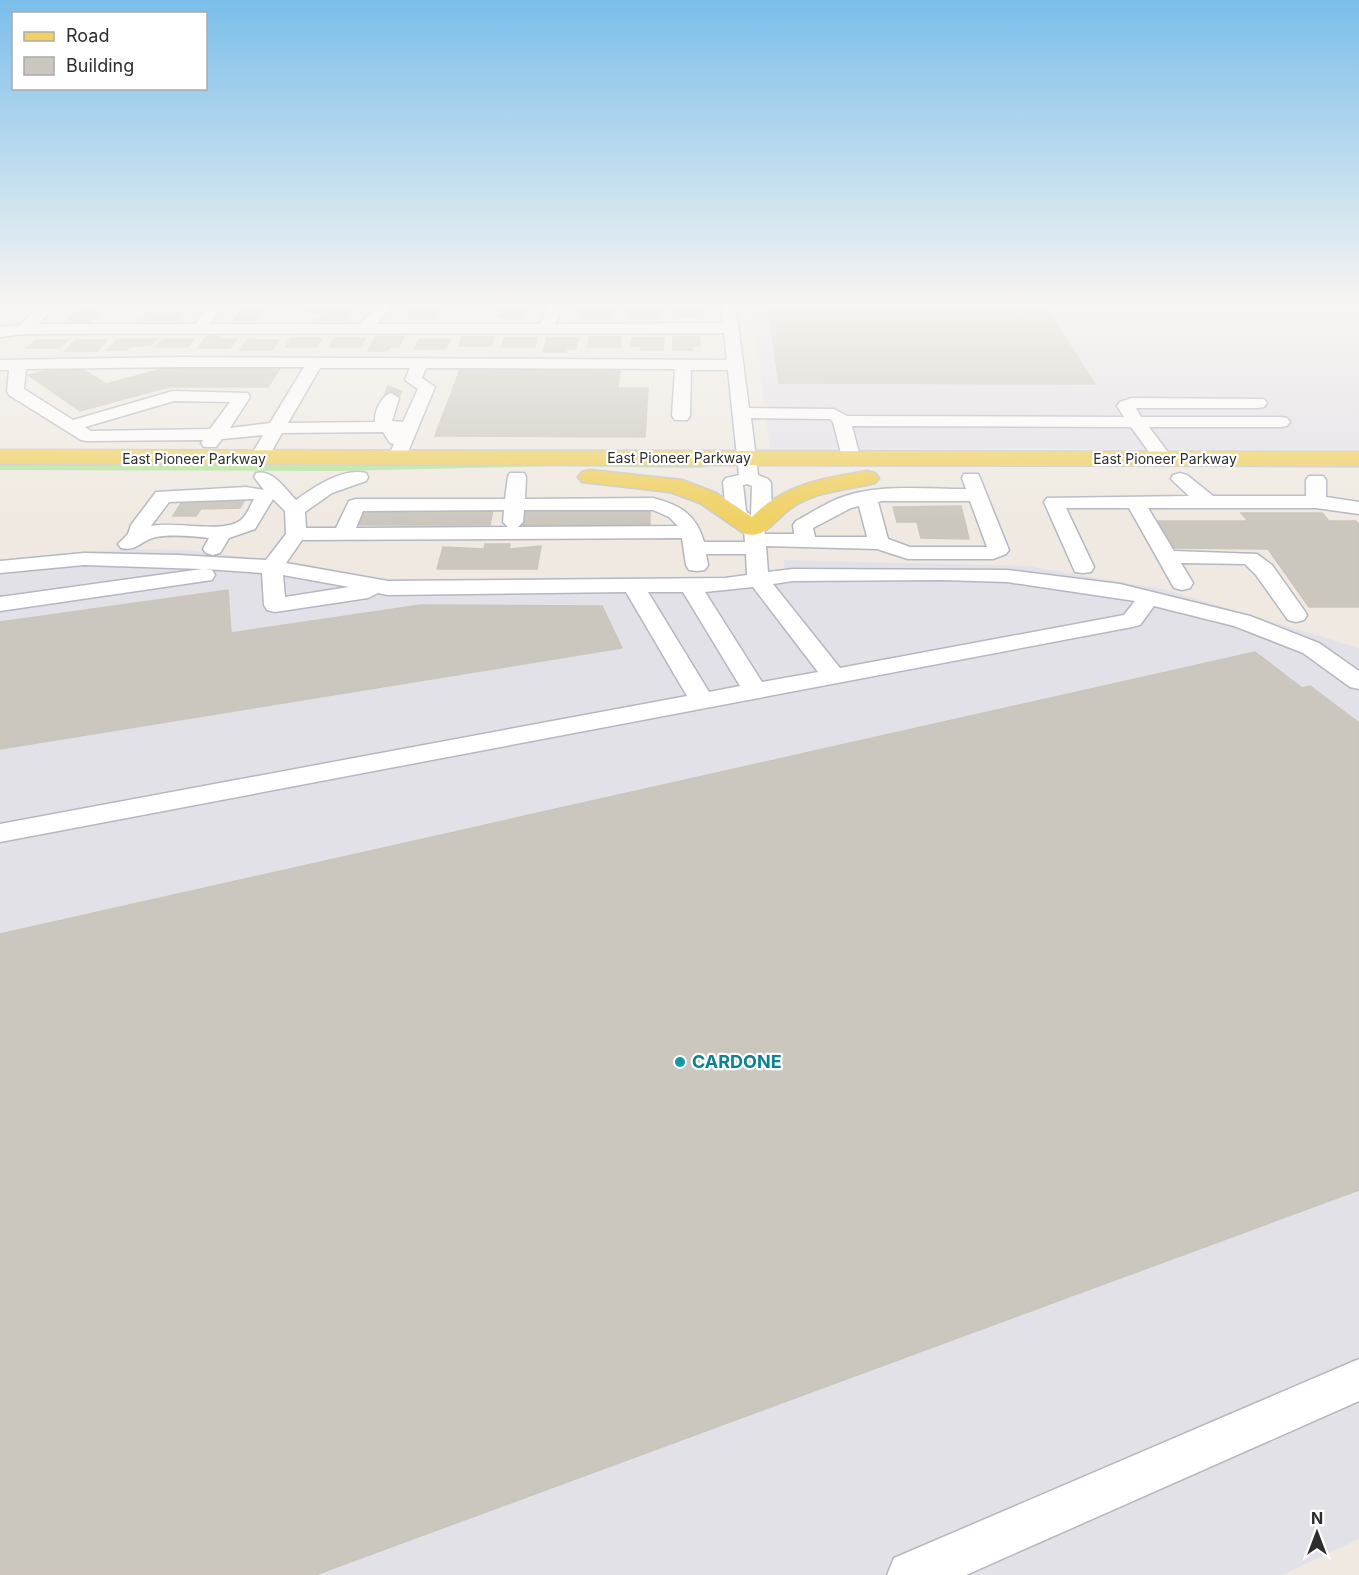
<svg xmlns="http://www.w3.org/2000/svg" width="1359" height="1575" viewBox="0 0 1359 1575" font-family="Inter,sans-serif">
<style>
.industrial{fill:#e3e1e8}
.green{fill:#b6e49f}
.building{fill:#cbc7bf;stroke:#cbc5ba;stroke-width:1.5}
.lines{fill:none;stroke-linecap:round;stroke-linejoin:round}
.minor-tunnel{stroke:#c8c4bd;stroke-width:16;stroke-dasharray:16 8;stroke-linecap:butt}
.minor-casing{stroke:#b4b7c1;stroke-width:3}
.major-casing{stroke:#c9c9c9;stroke-width:3}
.minor{fill:#fff;fill-rule:evenodd}
.major{fill:#f0d164;fill-rule:evenodd}
.culture-dot{fill:#0f9aa8;stroke:#fff;stroke-width:2}
.labels{text-anchor:middle;stroke-width:4.5;stroke-linejoin:round;paint-order:stroke}
.far-street-label{font-size:14px;fill:#2e2e2e;stroke:#fff}
.near-culture-label{font-size:18px;font-weight:bold;fill:#0d838f;stroke:#fff;text-anchor:start}
</style>
<rect width="100%" height="100%" fill="#efe9e1"/>
<path class="industrial" d="M 751,302 L 1359,302 L 1359,450 L 770,448 Z
M 134,549 L 187,550 L 305,564 L 383,580 L 785,579 L 784,560 L 1027,566 L 1167,590 L 1359,648 L 1359,1539 L 1282,1575 L 0,1575 L 0,563 L 79,552 Z"/>
<path class="green" d="M 0,461 L 714,465 L 715,465 L 699,468 L 555,466 L 339,471 L 0,470 Z"/>
<path class="building" d="M 82,302 L 104,302 L 98,308 L 76,308 Z
M 190,302 L 185,308 L 157,308 L 161,303 Z
M 767,302 L 1042,302 L 1095,384 L 779,383 Z
M 308,304 L 324,304 L 320,309 L 352,309 L 346,320 L 319,320 L 323,314 L 303,311 Z
M 502,307 L 524,307 L 521,317 L 499,317 Z
M 591,307 L 611,307 L 610,317 L 580,317 L 581,308 Z
M 672,307 L 702,309 L 702,316 L 672,316 Z
M 413,309 L 440,309 L 435,319 L 408,319 Z
M 630,309 L 660,309 L 659,317 L 629,317 Z
M 242,310 L 263,310 L 255,320 L 234,320 Z
M 77,311 L 101,311 L 91,321 L 67,321 Z
M 151,312 L 183,312 L 176,320 L 142,320 Z
M 207,336 L 219,336 L 217,339 L 237,339 L 230,348 L 198,348 Z
M 376,336 L 404,336 L 399,347 L 390,347 L 387,351 L 368,351 Z
M 462,337 L 494,337 L 491,346 L 459,346 Z
M 589,337 L 621,337 L 620,347 L 588,347 Z
M 673,337 L 700,337 L 700,346 L 692,346 L 692,350 L 673,350 Z
M 291,338 L 322,338 L 317,347 L 285,347 Z
M 334,338 L 365,338 L 361,347 L 329,347 Z
M 504,338 L 537,338 L 535,347 L 501,347 Z
M 547,338 L 578,338 L 576,349 L 567,349 L 566,352 L 543,352 Z
M 632,338 L 664,338 L 663,350 L 641,350 L 641,346 L 631,346 Z
M 118,339 L 156,339 L 151,345 L 129,347 L 126,350 L 107,350 Z
M 163,339 L 194,339 L 187,347 L 155,347 Z
M 248,339 L 262,340 L 279,340 L 272,350 L 240,350 Z
M 419,339 L 450,339 L 446,349 L 414,349 Z
M 36,340 L 68,340 L 59,348 L 27,348 Z
M 76,340 L 107,340 L 97,351 L 65,351 Z
M 180,364 L 283,364 L 268,387 L 168,387 L 80,411 L 28,375 L 76,365 L 106,384 Z
M 621,364 L 618,388 L 648,388 L 645,437 L 435,436 L 461,367 Z
M 248,494 L 240,508 L 201,509 L 196,516 L 173,516 L 183,500 Z
M 961,506 L 969,539 L 921,538 L 917,522 L 897,522 L 893,507 Z
M 363,510 L 493,510 L 490,525 L 357,525 Z
M 520,510 L 650,510 L 650,525 L 517,525 Z
M 1241,513 L 1322,513 L 1329,521 L 1356,521 L 1359,525 L 1359,607 L 1309,607 L 1268,549 L 1171,548 L 1155,521 L 1248,521 Z
M 485,544 L 510,544 L 509,549 L 541,546 L 537,569 L 437,569 L 443,547 L 484,549 Z
M 228,590 L 231,633 L 421,605 L 602,606 L 622,648 L 0,749 L 0,622 Z
M 1255,652 L 1302,688 L 1310,686 L 1359,723 L 1359,1190 L 315,1575 L 0,1575 L 0,934 Z"/>
<g class="lines">
<path class="minor-tunnel" d="M 391,398 L 395,388"/>
<defs>
<path id="minor" d="M 45,302 L 61,302 L 38,324 L 195,324 L 212,302 L 227,302 L 210,324 L 360,324 L 381,302 L 396,302 L 377,324 L 540,324 L 550,302 L 564,302 L 555,324 L 723,323 L 721,302 L 735,302 L 749,408 L 834,409 L 847,416 L 1124,417 L 1117,406 L 1120,402 L 1132,398 L 1264,399 L 1267,403 L 1264,407 L 1258,408 L 1136,408 L 1141,417 L 1281,417 L 1287,418 L 1290,422 L 1287,426 L 1281,427 L 1149,427 L 1173,459 L 1171,463 L 1157,463 L 1131,427 L 852,426 L 860,457 L 858,461 L 844,461 L 842,457 L 833,422 L 830,419 L 751,418 L 758,475 L 768,479 L 771,483 L 772,514 L 764,529 L 765,534 L 794,534 L 793,525 L 796,521 C 809,514 823,505 837,499 C 876,483 924,489 966,489 L 962,478 L 964,474 L 978,474 L 980,478 L 1009,550 L 1006,554 L 993,559 L 908,559 L 877,549 L 766,546 L 768,572 L 793,569 L 1007,570 L 1120,584 L 1250,616 L 1319,643 L 1359,671 L 1359,689 L 1350,687 L 1303,653 L 1234,626 L 1154,606 L 1140,625 L 1132,627 L 0,842 L 0,824 L 687,696 L 626,592 L 388,595 L 378,593 L 368,598 L 275,612 L 267,610 L 264,605 L 262,573 L 206,569 L 212,570 L 215,575 L 212,580 L 0,611 L 0,597 L 202,569 L 84,565 L 0,573 L 0,561 L 84,553 L 178,555 L 266,560 L 286,534 L 285,511 L 273,499 L 255,529 L 229,538 L 220,553 L 213,555 L 206,553 L 203,549 L 209,538 C 192,536 173,534 156,537 C 142,540 136,552 121,548 L 118,544 L 128,534 L 131,525 L 156,492 L 246,487 L 264,490 L 254,477 L 256,473 C 273,469 285,489 296,500 C 314,487 343,467 366,473 L 368,477 L 366,481 L 332,493 L 305,512 L 306,528 L 336,528 L 349,501 L 356,499 L 505,499 L 508,477 L 510,473 L 524,473 L 526,477 L 525,499 L 653,498 C 680,505 696,514 704,542 L 745,542 L 744,531 L 726,513 L 723,482 L 726,478 L 739,475 L 728,370 L 691,370 L 690,416 L 687,420 L 675,420 L 672,416 L 675,369 L 426,368 L 422,378 L 435,387 L 405,459 L 403,463 L 389,463 L 387,459 L 394,444 L 390,443 L 383,432 L 282,433 L 265,463 L 251,463 L 249,459 L 263,435 L 222,439 L 216,447 L 204,447 L 201,443 L 203,440 L 87,441 L 81,440 L 9,395 L 7,391 L 9,370 L 0,370 L 0,360 L 182,357 L 727,360 L 724,333 L 24,334 L 0,337 L 0,327 L 20,325 ZM 182,367 L 304,367 L 270,423 L 230,428 L 250,397 L 248,393 L 173,391 L 73,420 L 24,389 L 26,369 ZM 320,368 L 410,368 L 405,380 L 418,389 L 403,422 L 392,421 L 399,398 L 391,393 C 381,396 374,412 375,422 L 288,423 ZM 174,401 L 230,402 L 210,429 L 91,431 L 85,427 ZM 747,484 L 752,486 L 751,516 L 746,511 L 743,485 ZM 254,499 C 250,506 247,515 241,520 C 224,534 176,521 151,526 L 169,502 ZM 882,501 L 970,501 L 987,547 L 910,547 L 888,539 L 878,502 ZM 859,506 L 867,537 L 815,537 L 813,528 L 851,508 ZM 504,510 L 503,522 L 508,527 L 356,528 L 363,511 ZM 524,510 L 653,510 L 669,517 L 678,526 L 518,527 L 523,522 ZM 682,538 L 686,565 L 689,570 L 697,571 L 705,570 L 708,565 L 706,554 L 746,554 L 747,575 L 725,578 L 388,581 L 286,563 L 302,540 ZM 283,575 L 349,587 L 285,597 ZM 942,580 L 1007,582 L 1135,601 L 1124,615 L 840,668 L 773,584 L 793,581 ZM 753,587 L 818,672 L 762,682 L 705,592 ZM 648,592 L 683,592 L 740,686 L 709,692 Z
M 1180,473 L 1187,475 L 1213,496 L 1306,496 L 1306,480 L 1309,476 L 1323,476 L 1326,480 L 1326,497 L 1359,502 L 1359,514 L 1316,508 L 1148,508 L 1174,551 L 1257,554 L 1272,565 L 1304,610 L 1307,615 L 1304,620 L 1296,622 L 1288,620 L 1256,575 L 1245,564 L 1181,563 L 1193,583 L 1190,588 L 1182,590 L 1174,588 L 1129,508 L 1066,508 L 1094,567 L 1091,572 L 1083,573 L 1075,572 L 1044,502 L 1047,498 L 1189,496 L 1171,479 L 1173,475 Z
M 1359,1359 L 1359,1401 L 966,1575 L 887,1575 L 894,1558 Z"/>
<path id="major" d="M 0,450 L 1359,452 L 1359,466 L 0,464 Z
M 590,470 L 682,480 L 716,493 L 752,517 C 784,484 824,478 867,471 L 875,473 L 879,478 L 875,483 C 846,490 816,491 791,508 C 775,519 766,539 745,534 L 700,503 L 670,492 L 582,482 L 578,477 L 582,472 Z"/>
</defs>
<use href="#minor" class="minor-casing"/>
<use href="#major" class="major-casing"/>
<use href="#minor" class="minor"/>
<use href="#major" class="major"/>
</g>
<linearGradient id="sky" x2="0" y2="1"><stop stop-color="#7abeea"/><stop offset="0.58" stop-color="#f8f5f2"/><stop offset="1" stop-color="#f8f5f2" stop-opacity="0"/></linearGradient>
<rect width="1359" height="523" fill="url(#sky)"/>
<circle class="culture-dot" cx="680" cy="1062" r="6"/>
<g class="labels">
<g class="far-street-label">
<text x="679" y="463">East Pioneer Parkway</text>
<text x="194" y="464">East Pioneer Parkway</text>
<text x="1165" y="464">East Pioneer Parkway</text>
</g>
<g class="near-culture-label">
<text x="692" y="1068">CARDONE</text>
</g>
</g>
<rect x="12" y="12" width="195" height="78" fill="#ffffff" stroke="#ababab" stroke-width="1.5"/>
<rect x="24" y="32" width="30" height="9" fill="#f0d164" stroke="#ababab" stroke-width="1.5"/>
<text x="66" y="42" font-size="18" fill="#2e2e2e">Road</text>
<rect x="24" y="57" width="30" height="18" fill="#cbc7bf" stroke="#ababab" stroke-width="1.5"/>
<text x="66" y="72" font-size="18" fill="#2e2e2e">Building</text>
<g transform="translate(1317 1533)" stroke="#ffffff" stroke-width="4.5" paint-order="stroke">
<path d="M0-4.5L10 22L0 15L-10 22Z" fill="#2e2e2e"/>
<text y="-9" font-size="16" font-weight="bold" text-anchor="middle" fill="#2e2e2e">N</text>
</g>
</svg>
